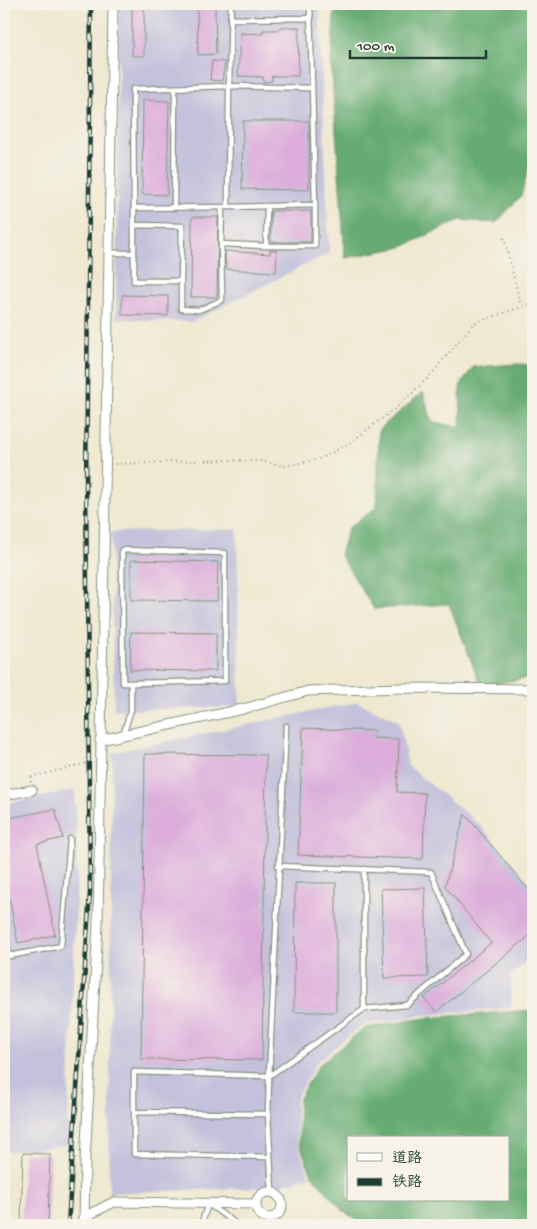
<svg xmlns="http://www.w3.org/2000/svg" width="537" height="1229" viewBox="0 0 537 1229" font-family="'Gochi Hand','LXGW WenKai TC',sans-serif">
<style>
.industrial{fill:#c3c1db}
.forest{fill:#66ac72;stroke:#427453;fill-rule:evenodd}
.building{fill:#dcaddb}
.lines{fill:none;stroke-linecap:round;stroke-linejoin:round}
.service-casing{stroke:#879382;stroke-width:7}
.minor-casing{stroke:#879382;stroke-width:11}
.path{stroke:#879382;stroke-width:2;stroke-dasharray:1 4;stroke-linecap:butt}
.service{stroke:#fff;stroke-width:4.5}
.minor{stroke:#fff;stroke-width:9}
.rail-casing{stroke:#1f3d34;stroke-width:4.5}
.rail{stroke:#f7f3e8;stroke-width:2.5;stroke-dasharray:8;stroke-linecap:butt}
</style>
<rect width="100%" height="100%" fill="#f7f3e8"/>
<filter id="ink" filterUnits="userSpaceOnUse"><feTurbulence type="fractalNoise" baseFrequency=".02" numOctaves="2"/><feDisplacementMap in="SourceGraphic" scale="10" xChannelSelector="R" yChannelSelector="G"/><feConvolveMatrix kernelMatrix="1 2 1 2 8 2 1 2 1" color-interpolation-filters="sRGB"/></filter>
<filter id="wash" filterUnits="userSpaceOnUse"><feTurbulence type="fractalNoise" baseFrequency=".0096" numOctaves="4" result="noise"/><feDisplacementMap in="SourceGraphic" scale="20" xChannelSelector="R" yChannelSelector="G"/><feGaussianBlur stdDeviation="1.12" result="paint"/><feColorMatrix in="noise" values="0 0 0 0 0 0 0 0 0 0 0 0 0 0 0 0 0 1.4 0 .05"/><feComposite in="paint" operator="in"/></filter>
<g filter="url(#wash)">
<rect width="100%" height="100%" fill="#efe9d1"/>
<path class="industrial" d="M 119,4 L 319,4 L 329,253 L 192,322 L 116,319 Z
M 237,529 L 240,707 L 114,710 L 111,532 Z
M 357,702 L 399,721 L 408,766 L 479,824 L 533,887 L 533,954 L 511,976 L 511,1008 L 424,1015 L 362,1025 L 317,1062 L 296,1098 L 297,1141 L 310,1177 L 272,1187 L 109,1193 L 112,753 Z
M 75,790 L 77,876 L 67,1145 L 4,1152 L 4,804 Z"/>
<path class="forest" d="M 335,4 L 533,4 L 533,151 L 521,196 L 496,223 L 460,220 L 402,247 L 345,258 L 331,61 Z
M 519,364 L 533,365 L 533,677 L 481,686 L 449,604 L 374,609 L 340,555 L 348,528 L 377,507 L 379,429 L 423,392 L 432,422 L 461,427 L 460,386 L 473,367 Z
M 533,1010 L 533,1225 L 365,1225 L 343,1211 L 312,1175 L 299,1142 L 299,1098 L 319,1065 L 364,1028 L 426,1018 ZM 348,1138 L 508,1138 L 508,1200 L 348,1200 Z"/>
<g id="blocks">
<path class="building" d="M 197,4 L 215,4 L 216,54 L 198,55 Z
M 132,6 L 144,6 L 144,56 L 132,56 Z
M 280,27 L 299,27 L 298,76 L 272,76 L 272,81 L 263,82 L 263,77 L 238,76 L 240,33 L 263,34 L 263,30 L 280,30 Z
M 212,61 L 225,62 L 222,81 L 210,80 Z
M 143,100 L 169,101 L 167,195 L 142,194 Z
M 243,121 L 309,121 L 309,190 L 242,189 Z
M 271,211 L 311,211 L 311,242 L 271,242 Z
M 192,217 L 218,217 L 217,297 L 191,297 Z
M 270,250 L 277,250 L 276,272 L 226,269 L 225,251 L 270,254 Z
M 122,295 L 168,296 L 168,316 L 122,315 Z
M 131,560 L 218,562 L 217,601 L 131,600 Z
M 131,632 L 216,633 L 216,671 L 130,670 Z
M 303,728 L 374,731 L 373,738 L 399,739 L 397,792 L 425,793 L 423,859 L 298,855 Z
M 145,754 L 266,755 L 262,1060 L 141,1059 Z
M 55,809 L 63,838 L 37,844 L 55,935 L 18,943 L 4,873 L 4,819 Z
M 465,814 L 533,895 L 533,933 L 436,1012 L 424,998 L 491,943 L 445,886 Z
M 295,883 L 336,883 L 336,1012 L 294,1012 Z
M 425,888 L 428,977 L 384,978 L 381,889 Z
M 23,1153 L 50,1154 L 48,1225 L 21,1225 Z"/>
</g>
</g>
<g filter="url(#ink)">
<use href="#blocks" fill-opacity="0" stroke="#879382" stroke-width="1"/>
<g class="lines">
<defs>
<path id="service" d="M 231,4 L 229,86 L 312,88
M 230,19 L 311,18
M 222,207 L 221,244 L 266,246 L 267,206
M 228,207 L 315,205 L 310,4
M 134,208 L 228,207 L 229,86 L 133,89 L 134,208 L 134,225
M 174,208 L 175,88
M 266,246 L 315,246 L 315,205
M 109,253 L 134,253 L 134,281 L 181,281 L 182,226 L 134,225 L 134,253
M 181,281 L 181,309 L 199,310 L 222,300 L 221,244
M 123,735 L 131,709 L 131,683 L 225,681 L 225,553 L 122,550 L 123,683 L 131,683
M 278,866 L 431,872 L 466,954 L 407,1005 L 364,1009
M 4,929 L 9,956
M 4,957 L 61,946 L 70,839
M 134,1112 L 268,1114
M 270,1157 L 134,1154 L 134,1072 L 269,1076 L 364,1009 L 364,869
M 272,1192 L 268,1114 L 269,1076 L 286,726
M 201,1225 L 208,1204 L 238,1225"/>
<path id="minor" d="M 100,740 L 243,709 L 308,691 L 400,688 L 533,689
M 4,795 L 32,790
M256 1205a13 13 0 1 1 26 0a13 13 0 1 1-26 0Z
M 82,1221 L 84,1217 L 114,1202 L 256,1204
M 84,1225 L 85,1161 L 98,925 L 113,4"/>
</defs>
<use href="#service" class="service-casing"/>
<use href="#minor" class="minor-casing"/>
<path class="path" d="M 504,238 L 521,306
M 115,464 L 227,460 L 260,461 L 285,466 L 319,459 L 347,445 L 396,408 L 428,378 L 474,323 L 533,303
M 31,782 L 31,777 L 92,762"/>
<use href="#service" class="service"/>
<use href="#minor" class="minor"/>
<defs>
<path id="rail" d="M 68,1225 L 90,892 L 86,487 L 91,4"/>
</defs>
<use href="#rail" class="rail-casing"/>
<use href="#rail" class="rail"/>
</g>
</g>
<rect width="537" height="1229" fill="none" stroke="#f7f3e8" stroke-width="20"/>
<rect x="347" y="1136" width="162" height="65" fill="#f7f3e8" stroke="#a1aaa0"/>
<rect x="357" y="1153" width="25" height="8" fill="#ffffff" stroke="#a1aaa0"/>
<text x="392" y="1162" font-size="15" fill="#1f3d34">道路</text>
<rect x="357" y="1178" width="25" height="8" fill="#1f3d34" stroke="#a1aaa0"/>
<text x="392" y="1186" font-size="15" fill="#1f3d34">铁路</text>
<path d="M350 50v8h136v-8" fill="none" stroke="#1f3d34" stroke-width="2.5"/>
<text x="357" y="50" font-size="15" fill="#1f3d34" stroke="#f7f3e8" stroke-width="4" paint-order="stroke">100 m</text>
</svg>
